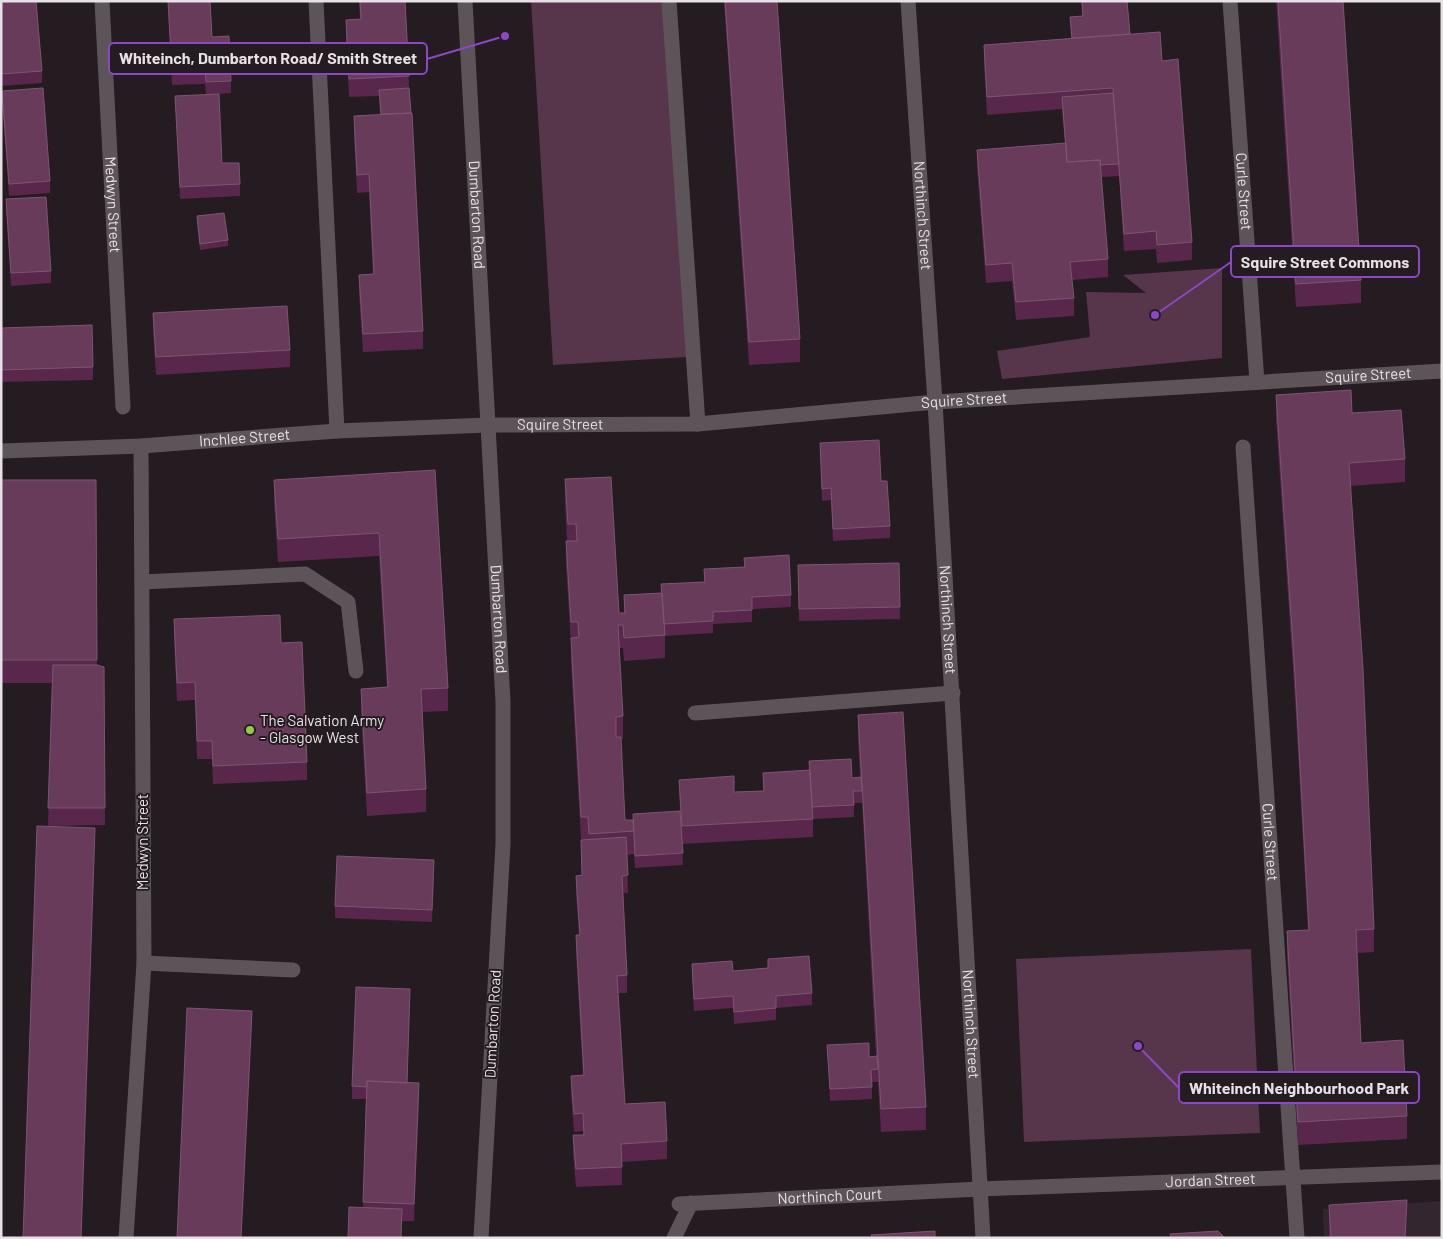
<svg xmlns="http://www.w3.org/2000/svg" width="1443" height="1239" viewBox="0 0 1443 1239" font-family="Barlow,sans-serif">
<style>
.built{fill:#33262e}
.green{fill:#57354b}
.lines{fill:none;stroke-linecap:round;stroke-linejoin:round}
.minor{stroke:#5d5459;stroke-width:15}
.wall{fill:#59274b}
.shaded-wall{fill:#3d1a33}
.building{fill:#683b5b;stroke:#7c5570}
.poi-dot{fill:#8dce44;stroke:#241c21;stroke-width:2}
.labels{text-anchor:middle;stroke-width:4;stroke-linejoin:round;paint-order:stroke}
.street-label{font-size:15px;fill:#e6e1e4;stroke:#241c21}
.poi-label{font-size:15px;fill:#e6e1e4;stroke:#241c21;text-anchor:start}
.leader{fill:none;stroke:#8b47c5;stroke-width:2}
.callout-dot{fill:#8b47c5;stroke:#241c21;stroke-width:2}
.callout{fill:#241c21;stroke:#8b47c5;stroke-width:2}
.callout-label{font-size:16px;text-anchor:middle;font-weight:bold;fill:#e6e1e4}
</style>
<rect width="100%" height="100%" fill="#241c21"/>
<path class="built" d="M 1442,1201 L 1442,1238 L 1324,1238 L 1323,1209 Z"/>
<path class="green" d="M 531,1 L 665,1 L 687,357 L 553,365 Z
M 1222,268 L 1222,358 L 1002,379 L 997,351 L 1090,337 L 1086,292 L 1146,293 L 1123,275 Z
M 1251,949 L 1260,1133 L 1024,1142 L 1016,959 Z"/>
<g class="lines">
<g class="minor">
<path id="s1" d="M 102,1 L 123,407"/>
<path d="M 316,1 L 337,431"/>
<path id="s2" d="M 465,1 L 503,702 L 503,844 L 481,1238"/>
<path d="M 669,1 L 698,424"/>
<path id="s3" d="M 908,1 L 935,402 L 983,1238"/>
<path id="s4" d="M 1230,1 L 1257,382"/>
<path id="s5" d="M 1243,447 L 1297,1238"/>
<path id="s6" d="M 1,451 L 141,446 L 337,431 L 488,425 L 698,424 L 935,402 L 1442,371"/>
<path d="M 142,582 L 305,574 L 348,602 L 356,671"/>
<path d="M 695,713 L 953,693"/>
<path d="M 144,963 L 293,970"/>
<path id="s7" d="M 679,1204 L 980,1189 L 1442,1172"/>
<path d="M 126,1238 L 144,963 L 141,446"/>
<path d="M 674,1238 L 691,1203"/>
</g>
</g>
<path class="wall" d="M 1,1 L 42,71 L 42,83 L 1,86 Z
M 168,1 L 210,1 L 212,37 L 231,81 L 231,93 L 206,95 L 205,84 L 172,85 Z
M 359,1 L 405,1 L 409,88 L 423,331 L 423,349 L 363,352 L 359,293 L 359,275 L 373,274 L 369,192 L 357,193 L 354,134 L 354,116 L 380,114 L 379,96 L 349,97 L 346,38 L 346,20 L 360,19 Z
M 724,1 L 777,1 L 800,339 L 800,362 L 749,365 Z
M 1081,1 L 1127,1 L 1130,34 L 1162,61 L 1192,242 L 1192,260 L 1157,263 L 1156,249 L 1124,251 L 1119,174 L 1119,176 L 1101,177 L 1108,259 L 1108,277 L 1072,280 L 1074,298 L 1074,316 L 1016,320 L 1012,281 L 986,283 L 977,167 L 977,150 L 1065,143 L 1062,109 L 987,115 L 984,63 L 984,45 L 1071,38 L 1070,17 L 1082,16 Z
M 1276,1 L 1343,1 L 1361,280 L 1361,303 L 1296,307 Z
M 2,91 L 50,181 L 50,193 L 9,196 L 2,103 Z
M 175,96 L 222,163 L 240,184 L 240,196 L 180,199 Z
M 6,199 L 51,271 L 51,283 L 11,286 L 6,212 Z
M 197,216 L 228,240 L 228,246 L 200,250 L 197,223 Z
M 153,313 L 290,350 L 290,367 L 156,375 L 153,331 Z
M 1,328 L 93,367 L 93,380 L 1,382 Z
M 1276,395 L 1352,413 L 1405,459 L 1405,482 L 1350,486 L 1374,929 L 1374,952 L 1357,953 L 1361,1043 L 1407,1116 L 1407,1139 L 1298,1145 L 1287,954 L 1287,931 L 1308,930 L 1295,698 L 1276,418 Z
M 820,443 L 881,481 L 890,526 L 890,538 L 833,541 L 831,500 L 822,501 Z
M 435,470 L 448,688 L 448,711 L 422,712 L 426,789 L 426,812 L 367,816 L 361,712 L 361,689 L 387,687 L 379,556 L 278,562 L 274,503 L 274,480 Z
M 565,479 L 619,613 L 624,613 L 624,595 L 661,593 L 661,584 L 704,582 L 704,569 L 744,567 L 744,558 L 791,595 L 791,607 L 752,609 L 752,622 L 713,624 L 713,633 L 665,636 L 665,658 L 624,661 L 623,648 L 619,648 L 623,716 L 623,739 L 621,739 L 625,820 L 633,820 L 680,811 L 679,780 L 734,792 L 763,791 L 763,773 L 809,770 L 809,761 L 852,778 L 860,777 L 858,738 L 858,715 L 926,1107 L 926,1130 L 881,1132 L 878,1082 L 872,1082 L 872,1099 L 830,1101 L 827,1045 L 869,1057 L 876,1056 L 862,801 L 862,803 L 854,803 L 854,817 L 813,819 L 813,837 L 682,844 L 683,865 L 635,868 L 634,854 L 627,855 L 628,893 L 623,893 L 627,975 L 627,993 L 618,993 L 625,1104 L 667,1141 L 667,1159 L 622,1162 L 622,1185 L 576,1187 L 573,1153 L 573,1135 L 583,1135 L 583,1131 L 574,1132 L 571,1093 L 571,1076 L 583,1075 L 576,953 L 576,935 L 579,935 L 576,893 L 576,876 L 582,875 L 581,858 L 581,840 L 571,661 L 571,645 L 566,564 L 566,541 L 567,541 L 565,502 Z
M 1,480 L 96,480 L 97,665 L 104,667 L 105,825 L 48,826 L 52,683 L 1,683 Z
M 899,563 L 900,619 L 799,621 L 798,565 Z
M 174,619 L 281,643 L 307,762 L 307,780 L 213,784 L 212,759 L 197,759 L 195,700 L 177,701 L 174,637 Z
M 434,872 L 432,922 L 335,918 L 335,906 Z
M 692,964 L 733,971 L 812,993 L 812,1005 L 776,1008 L 776,1020 L 734,1024 L 733,1008 L 694,1011 L 692,976 Z
M 410,1001 L 407,1083 L 419,1101 L 414,1221 L 402,1221 L 401,1238 L 363,1208 L 366,1099 L 352,1099 L 352,1086 Z
M 1329,1205 L 1407,1223 L 1406,1238 L 1329,1238 Z"/>
<path class="shaded-wall" d="M 95,828 L 95,851 L 82,1238 L 81,1238 Z
M 252,1011 L 252,1034 L 242,1238 L 241,1238 Z
M 419,1083 L 419,1101 L 414,1221 L 414,1204 Z
M 1407,1200 L 1406,1238 L 1405,1238 Z"/>
<path class="building" d="M 1,1 L 36,1 L 42,71 L 1,74 Z
M 168,1 L 210,1 L 212,37 L 229,36 L 231,81 L 206,82 L 205,72 L 172,73 Z
M 360,1 L 405,1 L 409,76 L 349,79 L 346,20 L 361,19 Z
M 725,1 L 777,1 L 800,339 L 749,342 Z
M 1082,1 L 1127,1 L 1130,34 L 1072,38 L 1070,17 L 1083,16 Z
M 1278,1 L 1343,1 L 1361,280 L 1296,284 Z
M 1160,32 L 1162,61 L 1178,59 L 1192,242 L 1157,245 L 1156,231 L 1124,234 L 1113,88 L 987,97 L 984,45 Z
M 43,88 L 50,181 L 9,184 L 2,91 Z
M 409,88 L 411,113 L 381,114 L 379,90 Z
M 1113,93 L 1119,164 L 1100,165 L 1100,160 L 1067,162 L 1062,97 Z
M 219,94 L 222,163 L 239,163 L 240,184 L 180,187 L 175,96 Z
M 412,113 L 423,331 L 363,334 L 359,275 L 374,274 L 369,174 L 357,175 L 354,116 Z
M 1066,143 L 1067,162 L 1100,160 L 1108,259 L 1070,262 L 1074,298 L 1016,302 L 1012,263 L 986,265 L 977,150 Z
M 46,197 L 51,271 L 11,273 L 6,199 Z
M 224,213 L 228,240 L 200,244 L 197,216 Z
M 287,306 L 290,350 L 156,357 L 153,313 Z
M 92,325 L 93,367 L 1,370 L 1,328 Z
M 1351,390 L 1352,413 L 1401,410 L 1405,459 L 1349,463 L 1363,669 L 1374,929 L 1356,930 L 1361,1043 L 1403,1040 L 1407,1116 L 1298,1122 L 1287,931 L 1309,930 L 1295,675 L 1276,395 Z
M 879,440 L 881,481 L 887,481 L 890,526 L 833,529 L 831,488 L 822,489 L 820,443 Z
M 435,470 L 448,688 L 421,689 L 426,789 L 367,793 L 361,689 L 388,687 L 379,533 L 278,539 L 274,480 Z
M 611,477 L 619,613 L 625,613 L 624,595 L 662,593 L 665,635 L 624,638 L 623,625 L 618,625 L 623,716 L 616,717 L 616,737 L 621,737 L 625,820 L 633,820 L 634,831 L 589,834 L 588,817 L 581,817 L 571,638 L 579,637 L 578,622 L 571,622 L 566,541 L 577,541 L 576,524 L 568,524 L 565,479 Z
M 1,480 L 96,480 L 97,660 L 1,660 Z
M 789,555 L 791,595 L 752,597 L 752,610 L 713,612 L 713,621 L 664,624 L 661,584 L 705,582 L 704,569 L 745,567 L 744,558 Z
M 899,563 L 900,607 L 799,609 L 798,565 Z
M 280,615 L 281,643 L 302,642 L 307,762 L 213,766 L 212,741 L 197,741 L 195,682 L 177,683 L 174,619 Z
M 53,665 L 97,665 L 104,667 L 105,808 L 48,808 Z
M 903,712 L 926,1107 L 881,1109 L 858,715 Z
M 851,759 L 852,778 L 861,777 L 862,791 L 853,791 L 854,805 L 812,807 L 809,761 Z
M 810,770 L 813,819 L 682,826 L 679,780 L 734,776 L 734,792 L 764,791 L 763,773 Z
M 680,811 L 683,853 L 635,856 L 633,814 Z
M 37,826 L 95,828 L 81,1238 L 23,1238 Z
M 626,837 L 628,875 L 622,876 L 627,975 L 617,976 L 625,1104 L 665,1102 L 667,1141 L 621,1144 L 622,1167 L 576,1169 L 573,1135 L 584,1135 L 583,1113 L 574,1114 L 571,1076 L 584,1075 L 576,935 L 580,935 L 576,876 L 582,875 L 581,840 Z
M 337,856 L 434,860 L 432,910 L 335,906 Z
M 809,956 L 812,993 L 776,996 L 776,1008 L 734,1012 L 733,996 L 694,999 L 692,964 L 732,961 L 733,971 L 768,968 L 768,959 Z
M 356,987 L 410,989 L 407,1083 L 367,1081 L 367,1087 L 352,1086 Z
M 187,1008 L 252,1011 L 241,1238 L 177,1238 Z
M 869,1043 L 869,1057 L 877,1056 L 878,1069 L 871,1070 L 872,1087 L 830,1089 L 827,1045 Z
M 367,1081 L 419,1083 L 414,1204 L 363,1202 Z
M 1407,1200 L 1405,1238 L 1331,1238 L 1329,1205 Z
M 349,1207 L 402,1209 L 401,1238 L 348,1238 Z
M 935,1231 L 935,1238 L 872,1238 L 871,1235 Z
M 1218,1231 L 1225,1238 L 1171,1238 L 1170,1234 Z"/>
<circle class="poi-dot" cx="250" cy="730" r="5"/>
<g class="labels">
<g class="street-label">
<text dy="5" stroke="none"><textPath href="#s4" startOffset="191">Curle Street</textPath></text>
<text dy="5" stroke="none"><textPath href="#s1" startOffset="204">Medwyn Street</textPath></text>
<text dy="5" stroke="none"><textPath href="#s2" startOffset="214">Dumbarton Road</textPath></text>
<text dy="5" stroke="none"><textPath href="#s3" startOffset="215">Northinch Street</textPath></text>
<text dy="5" stroke="none"><textPath href="#s6" startOffset="1370">Squire Street</textPath></text>
<text dy="5" stroke="none"><textPath href="#s6" startOffset="965">Squire Street</textPath></text>
<text dy="5" stroke="none"><textPath href="#s6" startOffset="560">Squire Street</textPath></text>
<text dy="5" stroke="none"><textPath href="#s6" startOffset="244">Inchlee Street</textPath></text>
<text dy="5" stroke="none"><textPath href="#s2" startOffset="619">Dumbarton Road</textPath></text>
<text dy="5" stroke="none"><textPath href="#s3" startOffset="620">Northinch Street</textPath></text>
<text transform="translate(143 842) rotate(-90)" y="5">Medwyn Street</text>
<text dy="5" stroke="none"><textPath href="#s5" startOffset="396">Curle Street</textPath></text>
<text transform="translate(493 1024) rotate(-87)" y="5">Dumbarton Road</text>
<text dy="5" stroke="none"><textPath href="#s3" startOffset="1025">Northinch Street</textPath></text>
<text dy="5" stroke="none"><textPath href="#s7" startOffset="532">Jordan Street</textPath></text>
<text dy="5" stroke="none"><textPath href="#s7" startOffset="151">Northinch Court</textPath></text>
</g>
<g class="poi-label">
<text x="260" y="726">The Salvation Army<tspan x="260" dy="17">- Glasgow West</tspan></text>
</g>
</g>
<path class="leader" d="M505 36L427 59M1155 315L1231 262M1138 1046L1179 1088"/>
<g class="callout-dot">
<circle cx="505" cy="36" r="5"/>
<circle cx="1155" cy="315" r="5"/>
<circle cx="1138" cy="1046" r="5"/>
</g>
<g class="callout">
<rect x="109" y="43" width="318" height="31" rx="5"/>
<rect x="1231" y="246" width="188" height="31" rx="5"/>
<rect x="1179" y="1072" width="240" height="31" rx="5"/>
</g>
<g class="callout-label">
<text x="268" y="64">Whiteinch, Dumbarton Road/ Smith Street</text>
<text x="1325" y="268">Squire Street Commons</text>
<text x="1299" y="1094">Whiteinch Neighbourhood Park</text>
</g>
<rect width="1443" height="1239" fill="none" stroke="#e6e1e4" stroke-width="5"/>
</svg>
